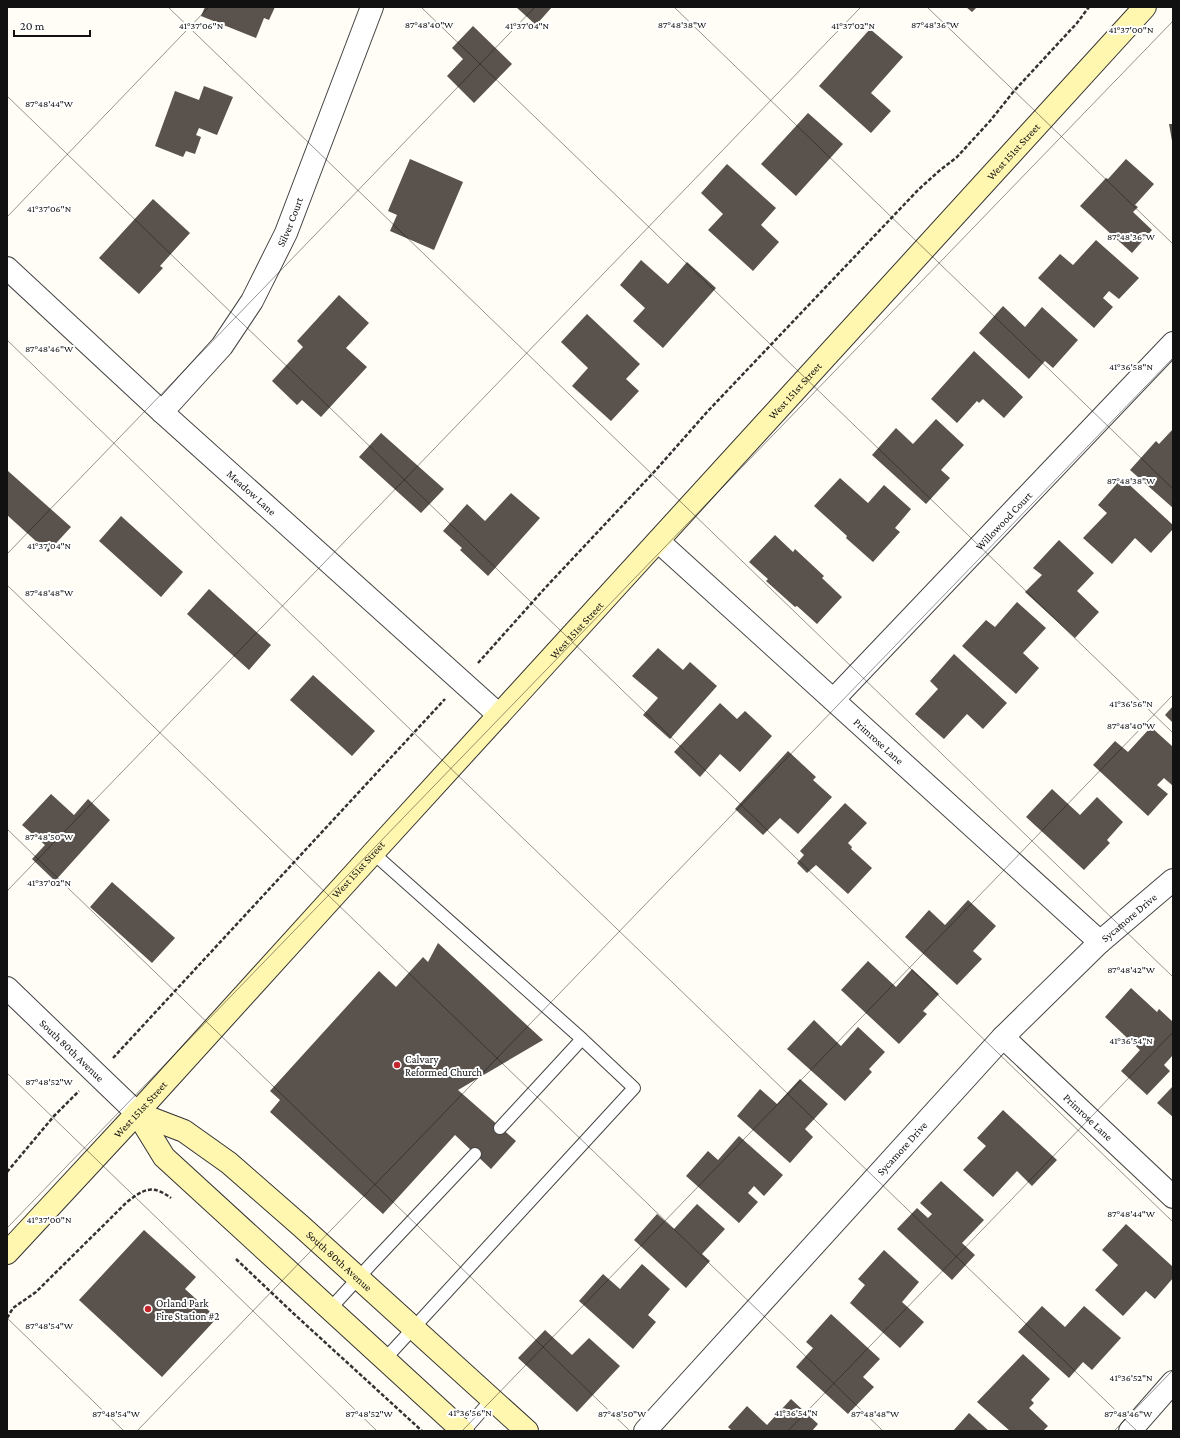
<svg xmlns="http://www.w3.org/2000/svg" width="1180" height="1438" viewBox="0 0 1180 1438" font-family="'Crimson Pro',serif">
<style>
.building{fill:#5a524d}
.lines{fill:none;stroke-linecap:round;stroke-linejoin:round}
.lane-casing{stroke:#444;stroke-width:14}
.street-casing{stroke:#444;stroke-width:24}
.secondary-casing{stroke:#333;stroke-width:24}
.path{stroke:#333;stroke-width:2.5;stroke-dasharray:4 2;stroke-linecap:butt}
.lane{stroke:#fff;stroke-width:12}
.street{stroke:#fff;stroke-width:22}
.secondary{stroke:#fff6b0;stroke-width:22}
.ticks{fill:none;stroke:#111;stroke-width:1;stroke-opacity:0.45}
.poi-dot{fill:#c4262e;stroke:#fff;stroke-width:1.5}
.labels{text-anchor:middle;stroke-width:4;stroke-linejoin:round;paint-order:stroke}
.street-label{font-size:11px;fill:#111;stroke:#fff}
.poi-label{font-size:11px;fill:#111;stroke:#fff;text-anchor:start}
.ticks-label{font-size:10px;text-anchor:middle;fill:#111;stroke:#fff;stroke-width:4;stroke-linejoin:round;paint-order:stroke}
</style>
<rect width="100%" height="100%" fill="#fffdf5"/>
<path class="building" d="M 205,7 L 275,7 L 269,20 L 264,18 L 256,38 L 201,16 Z
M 516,7 L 552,7 L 536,25 Z
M 966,7 L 977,7 L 972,12 Z
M 473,26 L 512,64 L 474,103 L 447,76 L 463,59 L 452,48 Z
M 870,29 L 903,57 L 871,93 L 891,111 L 871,133 L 819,86 Z
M 204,86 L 233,97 L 217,135 L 199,128 L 196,135 L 201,137 L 195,154 L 186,151 L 183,157 L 155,146 L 175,91 L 199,100 Z
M 808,113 L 843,144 L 796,196 L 761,164 Z
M 1169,124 L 1173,124 L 1173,141 L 1172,141 Z
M 410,159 L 463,182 L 434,250 L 390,231 L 397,215 L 388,211 Z
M 1126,159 L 1154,184 L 1135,205 L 1138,207 L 1133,212 L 1152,230 L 1132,253 L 1080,206 L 1106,178 L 1108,179 Z
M 727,164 L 776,208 L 761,225 L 779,242 L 753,271 L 708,230 L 723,214 L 701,193 Z
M 153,199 L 190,233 L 160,266 L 163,268 L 139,294 L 99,258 Z
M 1096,240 L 1139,278 L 1119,299 L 1109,291 L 1103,298 L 1113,307 L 1094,328 L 1038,278 L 1060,254 L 1073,265 Z
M 641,260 L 668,284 L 687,262 L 716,288 L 663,348 L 633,321 L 645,308 L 620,285 Z
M 339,295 L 369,323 L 346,348 L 367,367 L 321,417 L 302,400 L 297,405 L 272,381 L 303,347 L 297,341 Z
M 1003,306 L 1025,327 L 1042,307 L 1078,340 L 1053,368 L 1045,361 L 1029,379 L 979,333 Z
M 587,314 L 640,364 L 626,379 L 639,391 L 611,421 L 572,386 L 588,368 L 561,342 Z
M 974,351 L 1023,397 L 1004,418 L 983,399 L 979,403 L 977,401 L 957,423 L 931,399 Z
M 936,419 L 964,445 L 941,470 L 950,478 L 926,504 L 872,455 L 896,428 L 913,444 Z
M 1173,429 L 1173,508 L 1130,470 L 1156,441 L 1159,444 Z
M 381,433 L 444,489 L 421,513 L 359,457 Z
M 8,471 L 71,527 L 48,552 L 7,515 L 7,473 Z
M 840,478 L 868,503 L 884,485 L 911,509 L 895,528 L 900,532 L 873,562 L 846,538 L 847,536 L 814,506 Z
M 1122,478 L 1173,525 L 1173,529 L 1151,553 L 1135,538 L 1112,564 L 1083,538 L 1107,513 L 1098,505 Z
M 511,493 L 540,518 L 488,576 L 460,550 L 462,548 L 443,531 L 467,504 L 485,521 Z
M 121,516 L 183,572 L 161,597 L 99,541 Z
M 775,535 L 793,552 L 795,549 L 824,576 L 822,578 L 842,597 L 817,624 L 797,606 L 795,607 L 766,581 L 768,579 L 749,562 Z
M 1059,540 L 1094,573 L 1077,591 L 1099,612 L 1075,638 L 1025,592 L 1042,575 L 1033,568 Z
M 209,589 L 271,645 L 249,670 L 187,614 Z
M 1017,602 L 1046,628 L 1023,653 L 1039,668 L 1016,694 L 962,646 L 986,620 L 995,627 Z
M 658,648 L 683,670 L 690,662 L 717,686 L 670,739 L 643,715 L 658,698 L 632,676 Z
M 954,654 L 1007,703 L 983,729 L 967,714 L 944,739 L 915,714 L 938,689 L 930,681 Z
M 313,675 L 375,731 L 352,756 L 290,700 Z
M 720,703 L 737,719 L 745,711 L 772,736 L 740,772 L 720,754 L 700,777 L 674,752 Z
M 1173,706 L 1173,723 L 1165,715 Z
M 1151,727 L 1173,747 L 1173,786 L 1164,778 L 1157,785 L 1168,794 L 1148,816 L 1093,765 L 1115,741 L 1128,752 Z
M 788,751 L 816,777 L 813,780 L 832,797 L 798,834 L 780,818 L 763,835 L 735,809 Z
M 1052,789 L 1080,815 L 1097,797 L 1123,822 L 1107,840 L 1110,843 L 1084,870 L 1026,817 Z
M 51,794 L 74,815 L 88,799 L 110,820 L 55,881 L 32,859 L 45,845 L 22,825 Z
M 845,803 L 867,823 L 848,843 L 852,847 L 851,849 L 872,868 L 848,894 L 816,865 L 807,873 L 797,863 L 804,855 L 800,851 Z
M 112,882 L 175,938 L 152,963 L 90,907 Z
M 968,900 L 996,926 L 973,951 L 982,959 L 957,985 L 905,937 L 929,910 L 945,925 Z
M 438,943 L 543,1040 L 458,1090 L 516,1141 L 491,1169 L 455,1135 L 383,1214 L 270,1112 L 280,1100 L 270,1091 L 379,971 L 396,987 L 423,957 L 428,962 Z
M 868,961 L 896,987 L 912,969 L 939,994 L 923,1011 L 927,1014 L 899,1044 L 841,990 Z
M 1131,988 L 1157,1012 L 1159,1009 L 1173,1022 L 1173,1055 L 1164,1065 L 1170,1071 L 1147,1095 L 1121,1071 L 1140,1050 L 1105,1017 Z
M 814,1020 L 841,1046 L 858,1027 L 885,1052 L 869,1069 L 872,1072 L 845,1101 L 787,1049 Z
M 800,1079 L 828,1104 L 805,1129 L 813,1137 L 790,1163 L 737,1116 L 760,1089 L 777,1104 Z
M 1173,1086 L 1173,1117 L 1157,1103 Z
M 1003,1110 L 1057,1160 L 1032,1186 L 1017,1171 L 993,1197 L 963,1170 L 986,1146 L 977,1138 Z
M 739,1136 L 783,1175 L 764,1196 L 754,1186 L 748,1193 L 758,1202 L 739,1223 L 686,1176 L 708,1151 L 718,1160 Z
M 941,1181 L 984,1220 L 962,1243 L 975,1255 L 952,1280 L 897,1229 L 917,1208 L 928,1218 L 932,1214 L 920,1203 Z
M 697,1204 L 725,1229 L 702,1254 L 710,1261 L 686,1288 L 634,1240 L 657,1214 L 674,1229 Z
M 1126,1224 L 1173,1267 L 1173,1278 L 1155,1299 L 1146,1291 L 1123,1316 L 1095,1290 L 1118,1265 L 1102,1250 Z
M 144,1230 L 196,1277 L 185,1289 L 217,1318 L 162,1377 L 79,1300 Z
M 884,1250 L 919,1282 L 902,1302 L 924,1322 L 900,1348 L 850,1303 L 865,1285 L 858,1279 Z
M 642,1264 L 670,1289 L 648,1315 L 656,1322 L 633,1349 L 579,1301 L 603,1274 L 620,1289 Z
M 1042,1306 L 1065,1327 L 1084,1306 L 1121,1338 L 1092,1370 L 1083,1362 L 1069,1378 L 1018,1332 Z
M 831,1314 L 880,1359 L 863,1377 L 874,1387 L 848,1414 L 796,1367 L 813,1348 L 806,1342 Z
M 545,1330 L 572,1355 L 589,1338 L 620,1366 L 577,1412 L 518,1358 Z
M 1023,1354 L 1050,1379 L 1031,1400 L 1034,1403 L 1029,1408 L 1048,1426 L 1043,1431 L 1010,1431 L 977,1402 Z
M 791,1399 L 818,1424 L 812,1431 L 732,1431 L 728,1427 L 747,1406 L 767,1425 Z
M 969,1413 L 989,1431 L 953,1431 Z"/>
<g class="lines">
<defs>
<path id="lane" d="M 373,853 L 582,1039 L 634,1088 L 385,1359
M 500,1128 L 582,1039
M 330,1309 L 372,1263 L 475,1154
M 464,1431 L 492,1399"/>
<g id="street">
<path id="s1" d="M 7,268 L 162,412 L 499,715"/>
<path id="s2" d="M 162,412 L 222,346 L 252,301 L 286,233 L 372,7"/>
<path id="s3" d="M 658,541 L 1100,942"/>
<path id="s4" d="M 834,699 L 1173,343"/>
<path id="s5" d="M 7,988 L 137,1113"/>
<path id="s6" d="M 1003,1037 L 1173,1197"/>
<path id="s7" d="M 645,1431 L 1003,1037 L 1100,942 L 1173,880"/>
<path d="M 1130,1431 L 1173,1382"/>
</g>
<g id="secondary">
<path id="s8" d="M 137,1113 L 184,1131 L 229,1163 L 301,1226 L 527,1431"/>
<path d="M 137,1113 L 164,1157 L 463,1431"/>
<path id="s9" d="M 7,1253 L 137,1113 L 373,853 L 1145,7"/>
</g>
</defs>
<use href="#lane" class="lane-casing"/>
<use href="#street" class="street-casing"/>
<use href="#secondary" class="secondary-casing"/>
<path class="path" d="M 478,663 L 546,587 L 654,472 L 707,412 L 918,190 L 939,171 L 957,157 L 990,121 L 1014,91 L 1077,23 L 1089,7
M 113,1058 L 445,699
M 7,1172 L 54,1116 L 79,1091
M 236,1259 L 293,1313 L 422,1431
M 7,1318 L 13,1308 L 36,1292 L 127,1202 C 144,1189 152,1184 171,1198"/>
<use href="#lane" class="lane"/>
<use href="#street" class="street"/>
<use href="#secondary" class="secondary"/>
</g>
<path class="ticks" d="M 168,7 L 1173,977M 421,7 L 1173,733M 674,7 L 1173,489M 927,7 L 1173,244M 7,96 L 1173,1222M 7,217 L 209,7M 7,340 L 1137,1431M 7,554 L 535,7M 7,585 L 883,1431M 7,829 L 630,1431M 7,891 L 861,7M 7,1073 L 377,1431M 7,1228 L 1173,21M 7,1318 L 124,1431M 137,1431 L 1173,358M 462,1431 L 1173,695M 788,1431 L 1173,1032M 1114,1431 L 1173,1370"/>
<g class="poi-dot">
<circle cx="397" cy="1065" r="4"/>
<circle cx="148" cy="1309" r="4"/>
</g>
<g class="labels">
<g class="street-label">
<text dy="4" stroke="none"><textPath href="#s9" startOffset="1492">West 151st Street</textPath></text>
<text dy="4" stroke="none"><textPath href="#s2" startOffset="231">Silver Court</textPath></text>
<text dy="4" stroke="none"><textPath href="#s9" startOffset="1168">West 151st Street</textPath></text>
<text dy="4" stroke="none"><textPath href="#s1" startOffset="332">Meadow Lane</textPath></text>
<text dy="4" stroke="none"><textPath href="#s4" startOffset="246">Willowood Court</textPath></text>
<text dy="4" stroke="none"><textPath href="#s9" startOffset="844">West 151st Street</textPath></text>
<text dy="4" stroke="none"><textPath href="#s3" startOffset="298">Primrose Lane</textPath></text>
<text dy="4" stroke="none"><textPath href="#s9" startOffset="520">West 151st Street</textPath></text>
<text dy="4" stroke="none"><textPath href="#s7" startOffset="706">Sycamore Drive</textPath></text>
<text dy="4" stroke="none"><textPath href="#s5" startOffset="90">South 80th Avenue</textPath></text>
<text dy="4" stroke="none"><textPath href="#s9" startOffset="196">West 151st Street</textPath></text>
<text dy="4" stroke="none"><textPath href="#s6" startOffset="117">Primrose Lane</textPath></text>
<text dy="4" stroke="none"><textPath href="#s7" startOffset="382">Sycamore Drive</textPath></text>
<text dy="4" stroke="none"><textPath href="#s8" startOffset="253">South 80th Avenue</textPath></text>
</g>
<g class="poi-label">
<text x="405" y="1063">Calvary<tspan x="405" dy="13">Reformed Church</tspan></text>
<text x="156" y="1307">Orland Park<tspan x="156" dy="13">Fire Station #2</tspan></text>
</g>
</g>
<g class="ticks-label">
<text x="429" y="28">87°48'40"W</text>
<text x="682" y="28">87°48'38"W</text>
<text x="935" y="28">87°48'36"W</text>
<text x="201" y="29">41°37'06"N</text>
<text x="527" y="29">41°37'04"N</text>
<text x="853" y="29">41°37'02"N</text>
<text x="1131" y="33">41°37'00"N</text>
<text x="49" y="107">87°48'44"W</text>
<text x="49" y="212">41°37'06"N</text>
<text x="1131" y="240">87°48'36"W</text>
<text x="49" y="352">87°48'46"W</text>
<text x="1131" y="370">41°36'58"N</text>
<text x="1131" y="484">87°48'38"W</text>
<text x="49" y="549">41°37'04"N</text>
<text x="49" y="596">87°48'48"W</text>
<text x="1131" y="707">41°36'56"N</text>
<text x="1131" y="729">87°48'40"W</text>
<text x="49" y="840">87°48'50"W</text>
<text x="49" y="886">41°37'02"N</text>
<text x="1131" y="973">87°48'42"W</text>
<text x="1131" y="1044">41°36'54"N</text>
<text x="49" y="1085">87°48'52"W</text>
<text x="1131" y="1217">87°48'44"W</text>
<text x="49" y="1223">41°37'00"N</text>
<text x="49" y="1329">87°48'54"W</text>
<text x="1131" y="1381">41°36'52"N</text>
<text x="470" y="1416">41°36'56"N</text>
<text x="796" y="1416">41°36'54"N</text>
<text x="116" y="1417">87°48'54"W</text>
<text x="369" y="1417">87°48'52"W</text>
<text x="622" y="1417">87°48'50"W</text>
<text x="875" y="1417">87°48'48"W</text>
<text x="1128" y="1417">87°48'46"W</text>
</g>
<rect width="1180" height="1438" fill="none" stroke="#111111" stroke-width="16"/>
<path d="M14 30v6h76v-6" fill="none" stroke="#111111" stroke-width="2"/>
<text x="20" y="30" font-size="12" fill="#111111" stroke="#ffffff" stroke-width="3" paint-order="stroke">20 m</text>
</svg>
